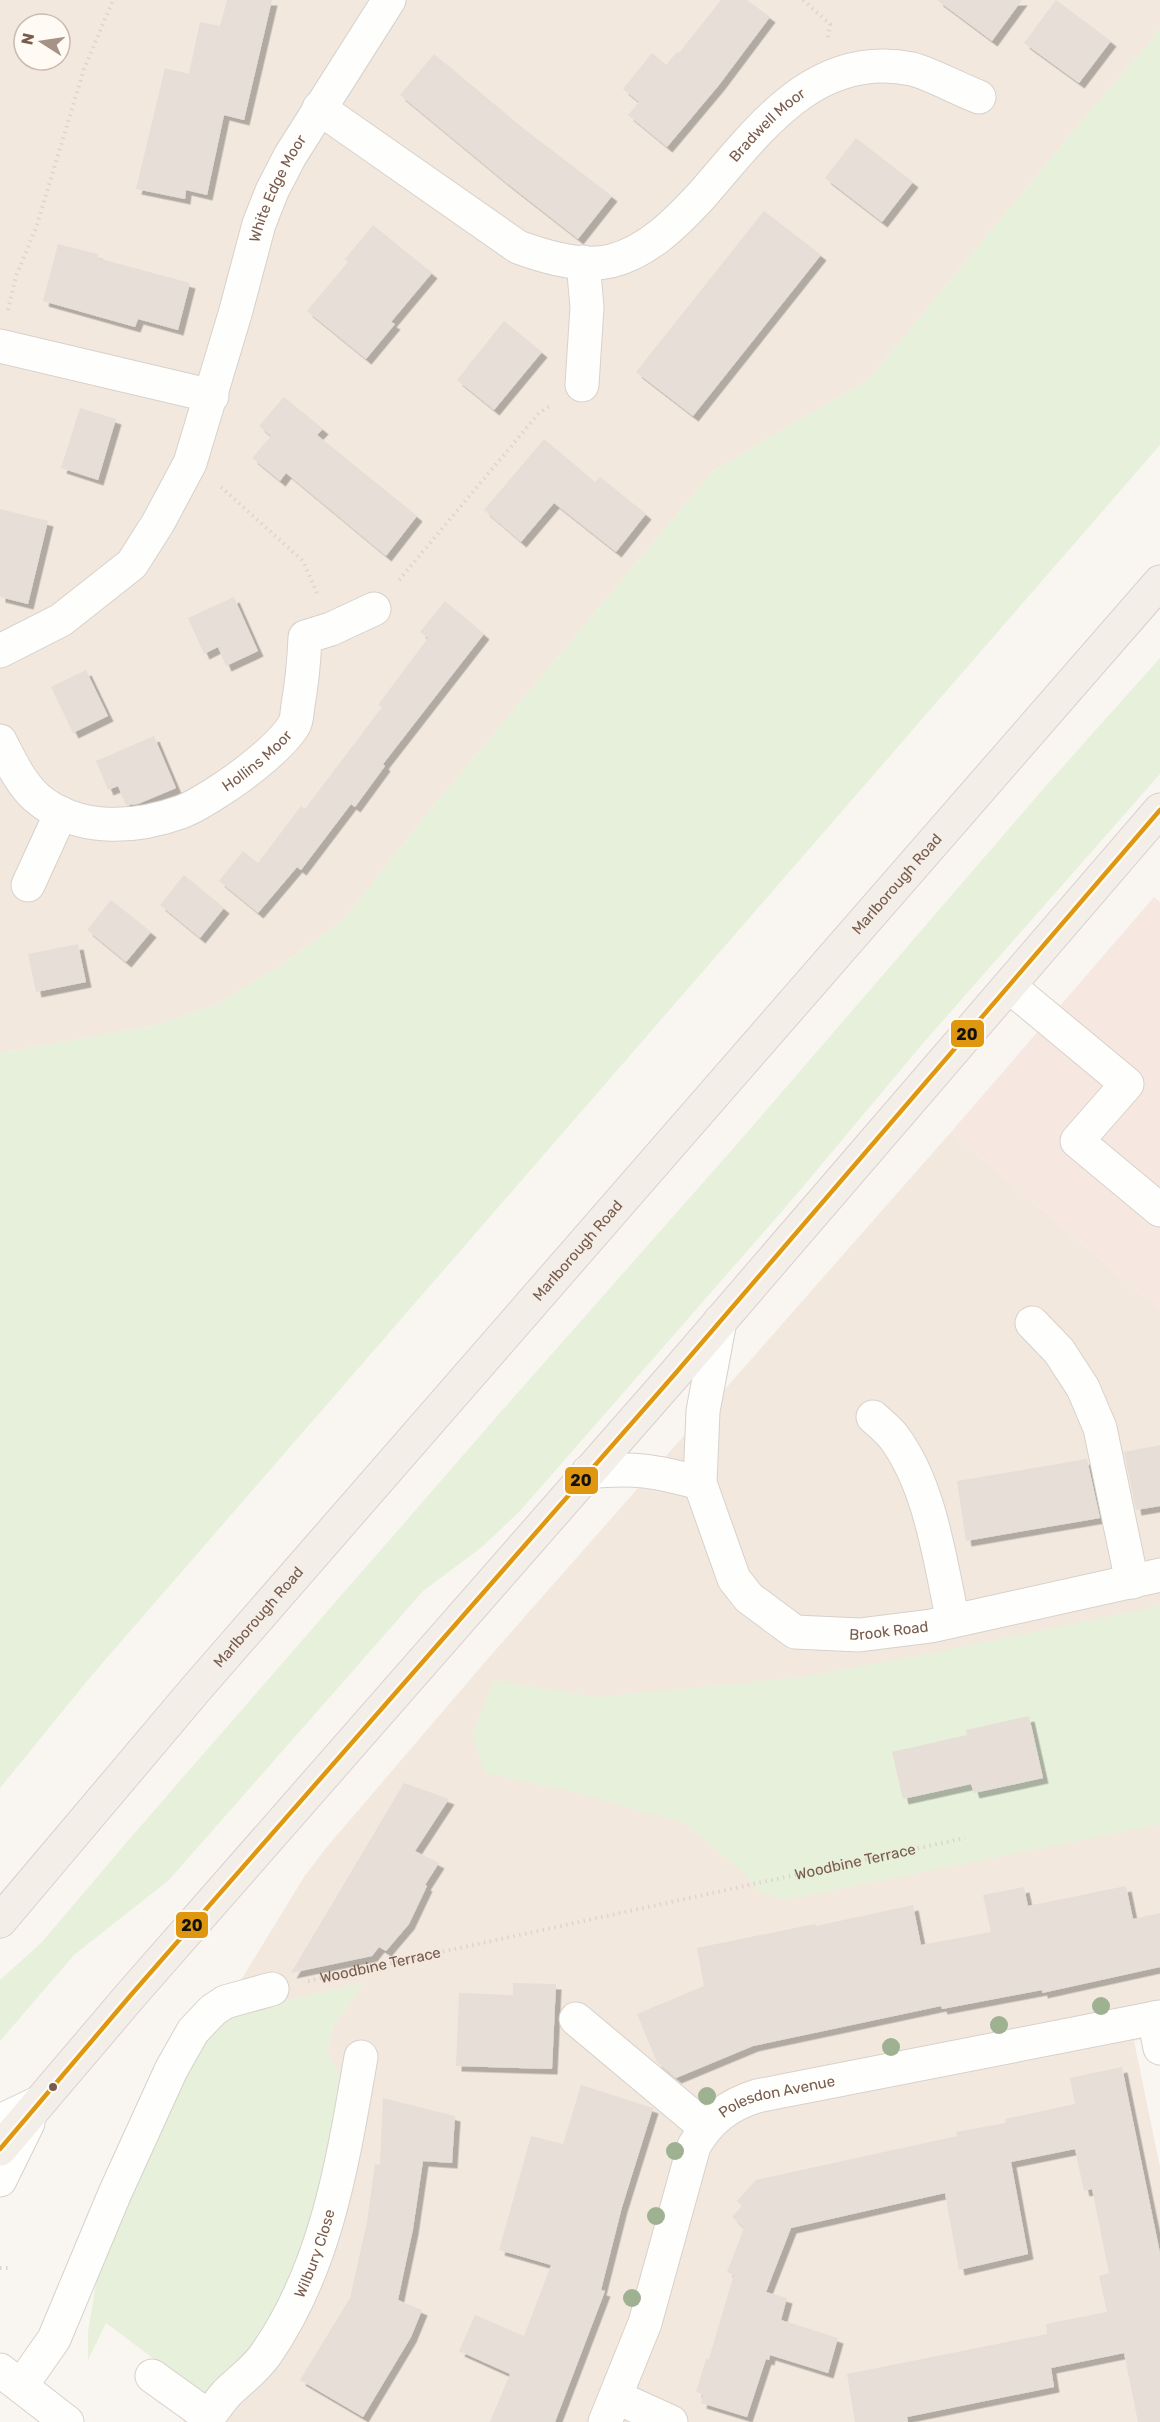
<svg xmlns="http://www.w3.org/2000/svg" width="1160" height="2422" viewBox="0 0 1160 2422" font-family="Rubik,sans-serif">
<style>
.residential{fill:#f2e8de;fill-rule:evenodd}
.commercial{fill:#f6e8e1}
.green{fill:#e7f0db}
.building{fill:#e6ded7;filter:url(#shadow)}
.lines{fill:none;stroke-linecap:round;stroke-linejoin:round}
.minor-casing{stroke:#d7d1cb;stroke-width:35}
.major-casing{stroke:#dad1cc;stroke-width:35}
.path{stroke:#dcd5d0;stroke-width:4;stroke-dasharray:1.5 4.5;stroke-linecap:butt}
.minor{stroke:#fefefd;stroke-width:33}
.major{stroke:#f3eee8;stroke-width:33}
.bus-1-casing{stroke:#fffaf3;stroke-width:9}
.bus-1{stroke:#de970f;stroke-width:4.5}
.tree{fill:#9eb190}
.bus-dot{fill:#7a5c4d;stroke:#fffaf3;stroke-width:2}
.labels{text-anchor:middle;stroke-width:5;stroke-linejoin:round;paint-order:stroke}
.street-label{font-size:15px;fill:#7a5c4d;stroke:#fffaf3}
.line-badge{stroke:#fffaf3;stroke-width:2}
.pale-badge-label{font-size:16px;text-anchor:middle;font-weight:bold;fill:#111}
</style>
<defs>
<filter id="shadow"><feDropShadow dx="5.5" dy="5.5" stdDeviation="0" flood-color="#0004"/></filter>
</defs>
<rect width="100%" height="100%" fill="#f9f5f0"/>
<path class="residential" d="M 0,0 L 1160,0 L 1160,30 L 1085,117 L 869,379 L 713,471 L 432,808 L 344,919 L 284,963 L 218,1004 L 153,1026 L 0,1053 ZM 24,24 L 60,24 L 60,60 L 24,60 Z
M 951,1132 L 1160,1310 L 1160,2035 L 1134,2041 L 1160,2167 L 1160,2422 L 183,2422 L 201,2394 L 242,2358 L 339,2075 L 327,2052 L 332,2029 L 363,1983 L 259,2007 L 222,2011 L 304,1877 L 326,1848 L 485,1662 Z"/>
<path class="commercial" d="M 1154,897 L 1160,902 L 1160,1310 L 951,1132 Z"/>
<path class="green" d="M 1160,30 L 1160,445 L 92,1675 L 0,1788 L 0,1053 L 153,1026 L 218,1004 L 284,963 L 344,919 L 432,808 L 713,471 L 869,379 L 1085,117 Z
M 1160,658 L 1160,774 L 924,1042 L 796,1195 L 520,1511 L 482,1547 L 423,1591 L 169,1880 L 74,1955 L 0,2041 L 0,1980 L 42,1942 L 126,1843 L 499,1414 L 745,1135 L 1044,788 Z
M 1160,1606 L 1160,1824 L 785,1900 L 759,1892 L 740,1869 L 684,1823 L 574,1792 L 485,1773 L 472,1734 L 494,1680 L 597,1697 L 801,1677 L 922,1655 Z
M 363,1983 L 332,2029 L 327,2052 L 339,2075 L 340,2090 L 323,2182 L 300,2255 L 268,2323 L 242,2358 L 201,2394 L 106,2323 L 88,2360 L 88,2332 L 100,2259 L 181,2060 L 222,2011 L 259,2007 Z"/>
<path class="building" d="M 227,0 L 272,0 L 244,120 L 224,115 L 207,195 L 186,190 L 185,199 L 136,189 L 165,68 L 189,74 L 200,22 L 220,26 Z
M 721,0 L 747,0 L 770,17 L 719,85 L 667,147 L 628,115 L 639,102 L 623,89 L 652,53 L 666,65 L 677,52 L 679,53 Z
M 937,0 L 1022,0 L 992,41 Z
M 1056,0 L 1111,41 L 1079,83 L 1024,43 Z
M 434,54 L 524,129 L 612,196 L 578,239 L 504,181 L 400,95 Z
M 856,138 L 913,182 L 882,222 L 825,178 Z
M 764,211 L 821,255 L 693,416 L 636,372 Z
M 373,225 L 432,273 L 391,322 L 395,324 L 366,359 L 307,311 L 348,262 L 345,259 Z
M 58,244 L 98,254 L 97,258 L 190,283 L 178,330 L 138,319 L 135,327 L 43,301 Z
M 504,321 L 542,352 L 494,410 L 457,380 Z
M 284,397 L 323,429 L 317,435 L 417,516 L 386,556 L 286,473 L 280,481 L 252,458 L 271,436 L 259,426 Z
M 80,408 L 116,419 L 98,480 L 61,468 Z
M 544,439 L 595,482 L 600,477 L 646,514 L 616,552 L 554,503 L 521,542 L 484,510 Z
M 0,509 L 48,521 L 28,604 L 0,597 Z
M 234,597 L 258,651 L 226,666 L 218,647 L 204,654 L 188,618 Z
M 445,601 L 484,634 L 383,764 L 385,766 L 355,807 L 351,804 L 301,870 L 297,867 L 258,913 L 219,881 L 243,851 L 258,863 L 301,806 L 305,809 L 382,707 L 378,705 L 428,638 L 420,632 Z
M 86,670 L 108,716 L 73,733 L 51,687 Z
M 154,736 L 176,788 L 138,804 L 126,805 L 118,786 L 108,790 L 96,761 Z
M 184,875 L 224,908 L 200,938 L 160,905 Z
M 111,900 L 151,932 L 126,962 L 87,930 Z
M 78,944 L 86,982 L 36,992 L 28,954 Z
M 1160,1445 L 1160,1506 L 1136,1510 L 1124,1452 Z
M 1087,1459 L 1100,1518 L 966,1541 L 957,1481 Z
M 1029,1716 L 1043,1778 L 974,1793 L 971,1784 L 903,1799 L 892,1752 L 967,1735 L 966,1730 Z
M 404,1783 L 449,1799 L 415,1851 L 439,1863 L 425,1885 L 427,1886 L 409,1924 L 386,1951 L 379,1947 L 372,1956 L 291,1973 Z
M 1126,1886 L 1133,1919 L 1160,1913 L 1160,1967 L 1042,1993 L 1042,1990 L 942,2009 L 941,2006 L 753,2046 L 676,2078 L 657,2062 L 637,2014 L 704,1986 L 697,1948 L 815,1924 L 816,1926 L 913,1905 L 921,1945 L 991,1932 L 983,1895 L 1024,1887 L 1028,1906 Z
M 513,1983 L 556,1984 L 552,2069 L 456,2066 L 459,1993 L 513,1995 Z
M 1122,2067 L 1160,2253 L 1160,2422 L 1138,2422 L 1124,2353 L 1051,2368 L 1054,2387 L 907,2417 L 908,2422 L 855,2422 L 847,2374 L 1047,2334 L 1046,2324 L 1107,2312 L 1099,2276 L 1109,2273 L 1092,2189 L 1084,2191 L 1075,2149 L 1011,2162 L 1028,2254 L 959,2270 L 945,2193 L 791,2228 L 766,2292 L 787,2298 L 781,2320 L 838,2338 L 828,2373 L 770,2355 L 769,2360 L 766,2359 L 747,2417 L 701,2403 L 703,2394 L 696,2392 L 706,2359 L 709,2359 L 723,2311 L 734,2275 L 727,2272 L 744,2228 L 732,2217 L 742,2206 L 737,2201 L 756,2180 L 957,2136 L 956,2132 L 1006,2123 L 1005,2119 L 1075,2104 L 1070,2078 Z
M 581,2085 L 653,2108 L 622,2207 L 601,2290 L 605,2291 L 555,2422 L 490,2422 L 510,2374 L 459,2351 L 475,2315 L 524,2336 L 551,2265 L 499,2250 L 531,2136 L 563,2144 Z
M 383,2098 L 455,2116 L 452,2163 L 423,2161 L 413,2229 L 398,2300 L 422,2310 L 411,2337 L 363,2417 L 300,2380 L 350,2298 L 367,2222 L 375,2164 L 380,2165 Z"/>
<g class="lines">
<defs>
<g id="minor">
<path id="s2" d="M 319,108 L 518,247 C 545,257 582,268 611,261 C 648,252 677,222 702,195 C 758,131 814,49 912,69 C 929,73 960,90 979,97"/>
<path d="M 0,346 L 212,396"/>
<path d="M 582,385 L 587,307 L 583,262"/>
<path id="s3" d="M 0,651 L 61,620 L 132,564 L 158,523 L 190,463 L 235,314 L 259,224 L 272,191 L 290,156 L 389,0"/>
<path id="s4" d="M 0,741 C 10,760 20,783 37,798 C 77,832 134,829 181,812 C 197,806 213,795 228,785 C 246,773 285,743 295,723 C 297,719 297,711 298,705 C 302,683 304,661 305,637 L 331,629 L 374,609"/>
<path d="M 28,885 L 61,813"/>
<path d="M 1009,986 L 1127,1084 L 1077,1141 L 1160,1210"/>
<path id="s5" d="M 720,1321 L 703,1411 L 700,1483 L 734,1579 L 749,1598 L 795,1632 L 859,1635 L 931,1626 L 1160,1575"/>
<path d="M 1032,1323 L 1059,1351 L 1083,1388 L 1100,1428 L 1132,1582"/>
<path d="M 873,1417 C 880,1423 887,1429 893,1436 C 931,1486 940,1562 953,1621"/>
<path d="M 588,1472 C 634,1467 656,1471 700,1483"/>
<path d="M 1154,2018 L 1160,2048"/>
<path d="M 576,2019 L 705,2127"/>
<path d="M 0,2121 L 38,2103"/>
<path d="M 0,2180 L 28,2123"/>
<path d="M 0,2370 L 67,2422"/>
<path d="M 152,2376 L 209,2417"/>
<path d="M 21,2386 L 54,2339 L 115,2193 L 171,2070 L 193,2031 L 213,2010 L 225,2002 L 272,1989"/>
<path d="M 616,2397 L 671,2422"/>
<path id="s6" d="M 205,2422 C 212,2412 219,2402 227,2393 C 240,2380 255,2370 266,2354 C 327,2266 343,2160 361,2057"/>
<path id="s7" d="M 605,2422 L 645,2323 L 694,2146 C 709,2120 728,2105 757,2096 L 1160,2017"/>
</g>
<g id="major">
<path id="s8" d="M 0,1921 L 195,1690 L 1160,582"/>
<path d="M 0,2149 L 130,1996 L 674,1375 L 1160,810"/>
</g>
</defs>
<use href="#minor" class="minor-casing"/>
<use href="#major" class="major-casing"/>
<g class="path">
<path d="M 803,0 L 830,24 L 828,38"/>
<path d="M 8,310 L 16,276 L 36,228 L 84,69 L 113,0"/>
<path d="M 221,487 L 303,561 L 317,593"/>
<path d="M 399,580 L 539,413 L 551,405"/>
<path id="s1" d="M 308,1981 L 965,1838"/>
<path d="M 0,2268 L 8,2268"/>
</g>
<use href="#minor" class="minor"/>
<use href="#major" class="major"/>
<defs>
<path id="bus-1" d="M 0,2149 L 130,1996 L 674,1375 L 1160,810"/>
</defs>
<use href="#bus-1" class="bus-1-casing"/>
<use href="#bus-1" class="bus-1"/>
</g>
<g class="tree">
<circle cx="1101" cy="2006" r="9"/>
<circle cx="999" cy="2025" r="9"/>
<circle cx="891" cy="2047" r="9"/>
<circle cx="707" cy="2096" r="9"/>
<circle cx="675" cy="2151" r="9"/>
<circle cx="656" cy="2216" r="9"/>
<circle cx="632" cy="2298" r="9"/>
</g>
<circle class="bus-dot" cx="53" cy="2087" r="5"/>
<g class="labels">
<g class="street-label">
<text dy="5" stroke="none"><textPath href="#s2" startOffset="548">Bradwell Moor</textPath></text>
<text dy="5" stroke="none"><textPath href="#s3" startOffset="564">White Edge Moor</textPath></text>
<text dy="5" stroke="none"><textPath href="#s4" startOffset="312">Hollins Moor</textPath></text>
<text dy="5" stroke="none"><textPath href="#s8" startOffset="1371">Marlborough Road</textPath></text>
<text dy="5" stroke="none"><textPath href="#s8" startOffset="885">Marlborough Road</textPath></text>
<text dy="5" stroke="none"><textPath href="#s8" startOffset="399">Marlborough Road</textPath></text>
<text dy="5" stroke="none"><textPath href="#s5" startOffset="441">Brook Road</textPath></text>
<text dy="5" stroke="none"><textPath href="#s1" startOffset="560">Woodbine Terrace</textPath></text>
<text dy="5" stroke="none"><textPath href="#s1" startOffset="74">Woodbine Terrace</textPath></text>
<text dy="5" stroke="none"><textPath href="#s7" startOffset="392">Polesdon Avenue</textPath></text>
<text dy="5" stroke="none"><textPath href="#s6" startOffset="204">Wilbury Close</textPath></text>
</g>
</g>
<g class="line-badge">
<rect x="950" y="1019" width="35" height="29" rx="6" fill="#de970f"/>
<rect x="564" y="1466" width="35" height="29" rx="6" fill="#de970f"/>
<rect x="175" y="1911" width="34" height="28" rx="6" fill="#de970f"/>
</g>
<g class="pale-badge-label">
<text x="967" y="1040">20</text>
<text x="581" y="1486">20</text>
<text x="192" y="1931">20</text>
</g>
<g transform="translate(42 42) rotate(282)"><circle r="28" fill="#fffaf3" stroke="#cabbb1" stroke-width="1.5"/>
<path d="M0-4.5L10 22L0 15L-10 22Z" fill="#a69286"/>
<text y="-9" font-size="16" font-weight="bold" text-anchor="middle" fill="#7a5c4d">N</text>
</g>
</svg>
